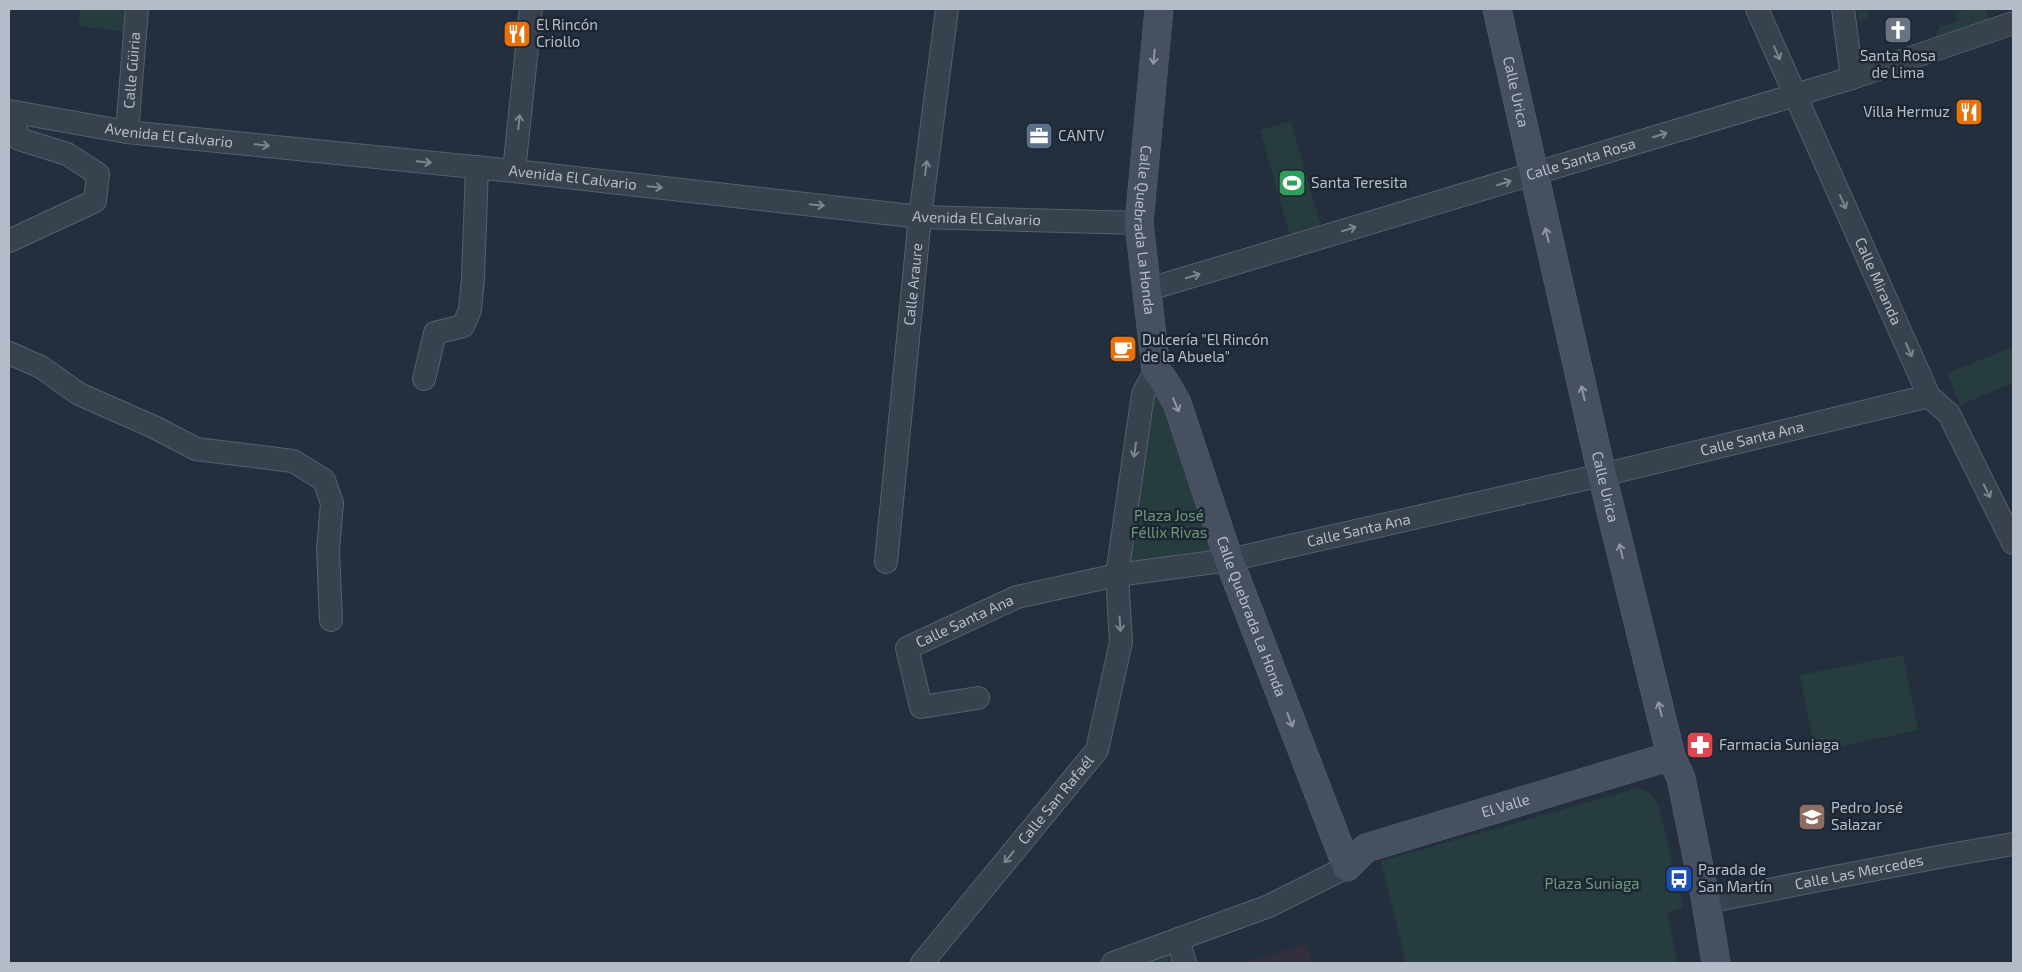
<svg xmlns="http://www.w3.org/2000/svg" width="2022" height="972" viewBox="0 0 2022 972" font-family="'Exo 2',sans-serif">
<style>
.medical{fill:#32303f}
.green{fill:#263c3f}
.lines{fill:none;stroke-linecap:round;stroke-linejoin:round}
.street-casing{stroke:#565f6c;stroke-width:24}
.secondary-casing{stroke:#565f6c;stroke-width:29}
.street{stroke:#38414e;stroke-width:22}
.secondary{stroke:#465061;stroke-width:28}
.oneway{stroke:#7c8592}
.oneway2{stroke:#8e96a5}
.labels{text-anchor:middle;stroke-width:5;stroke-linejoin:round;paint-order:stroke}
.poi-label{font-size:15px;fill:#b4bcc9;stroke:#1d2633;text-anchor:start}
.street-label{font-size:15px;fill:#b4bcc9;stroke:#1d2633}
.park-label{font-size:15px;fill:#6b9a76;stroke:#1d2633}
</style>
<rect width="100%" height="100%" fill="#242f3e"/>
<path class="medical" d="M 1306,944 L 1312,963 L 1247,963 L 1246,962 Z"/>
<path class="green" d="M 80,9 L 128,9 L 126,32 L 79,26 Z
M 1857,9 L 1867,9 L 1869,19 L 1859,20 Z
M 1966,9 L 1986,9 L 1989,23 L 1934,40 L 1937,34 L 1939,27 L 1957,22 L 1956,13 Z
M 1860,43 L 1862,55 L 1865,55 L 1913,47 L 1863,62 L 1857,44 Z
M 1291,121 L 1324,237 L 1293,246 L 1260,130 Z
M 2013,347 L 2013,383 L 1960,405 L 1947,373 Z
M 1157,383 L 1218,556 L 1125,568 Z
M 1903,655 L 1918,730 L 1815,752 L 1800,675 Z
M 1637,788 C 1650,791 1654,797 1659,808 L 1683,908 L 1667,913 L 1678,963 L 1406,963 L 1381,861 Z
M 1178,939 L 1185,963 L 1113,963 Z"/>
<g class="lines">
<defs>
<g id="street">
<path id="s1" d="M 1757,9 L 1929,396 L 1949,414 L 2013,543"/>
<path d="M 1843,9 L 1852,78"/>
<path id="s2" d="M 9,111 L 127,132 L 514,171 L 920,217 L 1139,223"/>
<path id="s3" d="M 127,132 L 137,9"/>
<path d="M 514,171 L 531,9"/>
<path d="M 9,241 L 95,201 L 98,174 L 67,154 L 19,139 L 10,112"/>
<path id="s4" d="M 1146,290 L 1852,78 L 2013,23"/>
<path d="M 9,353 L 41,367 L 79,394 L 154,427 L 196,449 L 293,461 L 324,480 L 332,503 L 328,550 L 331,620"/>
<path d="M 424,379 L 435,333 L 463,326 L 470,310 L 473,279 L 477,167"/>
<path id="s5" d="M 886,562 L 920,217 L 947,9"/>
<path id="s6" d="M 978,698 L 921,707 L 907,648 L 1017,597 L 1117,575 L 1229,560 L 1602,475 L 1929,396"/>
<path id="s7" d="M 1706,902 L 1944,856 L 2013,844"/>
<path d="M 1178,939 L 1185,963"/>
<path id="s8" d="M 922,963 L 1097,750 L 1121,642 L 1117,575 L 1143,394 L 1156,370"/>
<path d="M 1113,963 L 1269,906 L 1347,867"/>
</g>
<g id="secondary">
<path id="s9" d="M 1159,9 L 1139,223 L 1156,370 L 1165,382 L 1177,403 L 1229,560 L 1347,867 L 1366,848 L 1671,756"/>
<path id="s10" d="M 1497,9 L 1602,475 L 1671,756 L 1681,778 L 1706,902 L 1716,963"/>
</g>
</defs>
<use href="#street" class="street-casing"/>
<use href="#secondary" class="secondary-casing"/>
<use href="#street" class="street"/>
<use href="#secondary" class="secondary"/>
</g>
<defs><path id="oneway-shaft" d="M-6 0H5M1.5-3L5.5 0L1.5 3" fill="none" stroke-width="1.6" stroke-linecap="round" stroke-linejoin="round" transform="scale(1.25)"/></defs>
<g class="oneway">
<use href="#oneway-shaft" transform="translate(1777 53) rotate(66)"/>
<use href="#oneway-shaft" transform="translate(519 122) rotate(-84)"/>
<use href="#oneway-shaft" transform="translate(1660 135) rotate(-17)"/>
<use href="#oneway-shaft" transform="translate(262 145) rotate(6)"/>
<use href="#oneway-shaft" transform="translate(424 162) rotate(6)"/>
<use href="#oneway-shaft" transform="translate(926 168) rotate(-82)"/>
<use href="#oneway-shaft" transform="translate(1504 183) rotate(-17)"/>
<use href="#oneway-shaft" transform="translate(655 187) rotate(6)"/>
<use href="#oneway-shaft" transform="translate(1843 202) rotate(66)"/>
<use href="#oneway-shaft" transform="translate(817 205) rotate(6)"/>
<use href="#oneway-shaft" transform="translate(1349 229) rotate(-17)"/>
<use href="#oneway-shaft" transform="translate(1193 276) rotate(-17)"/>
<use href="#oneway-shaft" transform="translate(1909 350) rotate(66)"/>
<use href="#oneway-shaft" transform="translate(1135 450) rotate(98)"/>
<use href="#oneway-shaft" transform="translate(1987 491) rotate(64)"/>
<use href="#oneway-shaft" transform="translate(1120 624) rotate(87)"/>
<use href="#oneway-shaft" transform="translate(1009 857) rotate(129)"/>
</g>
<g class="oneway2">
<use href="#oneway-shaft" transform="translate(1154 57) rotate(95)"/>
<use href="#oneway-shaft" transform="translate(1547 235) rotate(-103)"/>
<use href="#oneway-shaft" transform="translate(1583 393) rotate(-103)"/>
<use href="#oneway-shaft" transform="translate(1176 405) rotate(67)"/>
<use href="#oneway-shaft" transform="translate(1621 551) rotate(-104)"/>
<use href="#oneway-shaft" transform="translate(1660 709) rotate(-104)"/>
<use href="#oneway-shaft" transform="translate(1290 720) rotate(69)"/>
</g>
<defs>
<symbol id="church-square" viewBox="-11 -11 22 22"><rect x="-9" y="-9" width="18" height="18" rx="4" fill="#6b7280" stroke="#1d2633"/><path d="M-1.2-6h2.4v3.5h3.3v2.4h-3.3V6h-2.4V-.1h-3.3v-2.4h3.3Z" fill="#fff"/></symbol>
<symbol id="restaurant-square" viewBox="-11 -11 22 22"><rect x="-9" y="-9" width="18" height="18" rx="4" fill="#e8710a" stroke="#1d2633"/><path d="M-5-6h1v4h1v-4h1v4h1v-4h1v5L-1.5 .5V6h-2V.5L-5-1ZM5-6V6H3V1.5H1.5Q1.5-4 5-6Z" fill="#fff"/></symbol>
<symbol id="office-square" viewBox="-11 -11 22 22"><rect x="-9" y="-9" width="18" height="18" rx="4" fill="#5c6f8a" stroke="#1d2633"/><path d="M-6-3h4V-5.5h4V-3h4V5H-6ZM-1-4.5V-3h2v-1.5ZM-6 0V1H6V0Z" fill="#fff"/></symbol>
<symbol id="stadium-square" viewBox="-11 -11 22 22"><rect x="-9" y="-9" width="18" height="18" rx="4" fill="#2e9e5b" stroke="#1d2633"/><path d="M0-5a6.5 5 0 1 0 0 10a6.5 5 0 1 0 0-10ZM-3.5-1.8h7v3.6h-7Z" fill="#fff"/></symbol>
<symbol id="cafe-square" viewBox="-11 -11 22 22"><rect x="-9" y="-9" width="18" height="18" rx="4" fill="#e8710a" stroke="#1d2633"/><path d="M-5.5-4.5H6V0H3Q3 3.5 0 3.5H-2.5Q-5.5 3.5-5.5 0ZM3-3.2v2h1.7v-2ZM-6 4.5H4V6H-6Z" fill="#fff"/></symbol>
<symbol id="pharmacy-square" viewBox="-11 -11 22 22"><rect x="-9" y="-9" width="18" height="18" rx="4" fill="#e0444e" stroke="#1d2633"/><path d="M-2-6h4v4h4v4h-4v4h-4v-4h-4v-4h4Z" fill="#fff"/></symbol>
<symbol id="school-square" viewBox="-11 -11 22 22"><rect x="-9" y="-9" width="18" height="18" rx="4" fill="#8d6e63" stroke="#1d2633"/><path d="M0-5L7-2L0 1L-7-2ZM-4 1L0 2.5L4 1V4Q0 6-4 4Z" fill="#fff"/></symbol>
<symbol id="bus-square" viewBox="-11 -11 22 22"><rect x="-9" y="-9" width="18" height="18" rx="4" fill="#1a4fb4" stroke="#1d2633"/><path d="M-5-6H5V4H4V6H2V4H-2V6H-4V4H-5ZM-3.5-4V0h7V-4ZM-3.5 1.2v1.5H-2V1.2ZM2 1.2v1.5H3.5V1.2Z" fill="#fff"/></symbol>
</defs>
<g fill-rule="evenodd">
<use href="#church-square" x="1882" y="14" width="32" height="32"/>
<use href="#restaurant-square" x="501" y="18" width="32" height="32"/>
<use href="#restaurant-square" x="1953" y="96" width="32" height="32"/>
<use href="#office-square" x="1023" y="120" width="32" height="32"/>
<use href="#stadium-square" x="1276" y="167" width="32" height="32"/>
<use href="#cafe-square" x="1107" y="333" width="32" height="32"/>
<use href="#pharmacy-square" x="1684" y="729" width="32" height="32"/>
<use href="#school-square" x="1796" y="801" width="32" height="32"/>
<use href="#bus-square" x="1663" y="863" width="32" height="32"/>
</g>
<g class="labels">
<g class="poi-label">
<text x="536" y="30">El Rincón<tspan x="536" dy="17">Criollo</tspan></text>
<text x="1898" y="61" text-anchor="middle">Santa Rosa<tspan x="1898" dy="17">de Lima</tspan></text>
<text x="1950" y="117" text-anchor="end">Villa Hermuz</text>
<text x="1058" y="141">CANTV</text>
<text x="1311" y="188">Santa Teresita</text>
<text x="1142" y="345">Dulcería "El Rincón<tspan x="1142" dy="17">de la Abuela"</tspan></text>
<text x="1719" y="750">Farmacia Suniaga</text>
<text x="1831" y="813">Pedro José<tspan x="1831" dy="17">Salazar</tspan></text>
<text x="1698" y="875">Parada de<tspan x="1698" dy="17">San Martín</tspan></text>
</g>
<g class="street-label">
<text dy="5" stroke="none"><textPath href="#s3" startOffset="62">Calle Güiria</textPath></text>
<text dy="5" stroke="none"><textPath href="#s10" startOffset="85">Calle Urica</textPath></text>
<text dy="5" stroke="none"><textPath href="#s2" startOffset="162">Avenida El Calvario</textPath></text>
<text dy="5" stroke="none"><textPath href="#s4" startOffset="454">Calle Santa Rosa</textPath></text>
<text dy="5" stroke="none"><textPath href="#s2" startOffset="568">Avenida El Calvario</textPath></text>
<text dy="5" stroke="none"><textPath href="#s2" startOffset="974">Avenida El Calvario</textPath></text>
<text dy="5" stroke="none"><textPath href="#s9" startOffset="222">Calle Quebrada La Honda</textPath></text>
<text dy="5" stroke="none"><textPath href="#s1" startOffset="298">Calle Miranda</textPath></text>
<text dy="5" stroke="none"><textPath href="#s5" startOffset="279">Calle Araure</textPath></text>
<text dy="5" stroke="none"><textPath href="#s6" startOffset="992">Calle Santa Ana</textPath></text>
<text dy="5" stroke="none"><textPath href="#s10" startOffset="490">Calle Urica</textPath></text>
<text dy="5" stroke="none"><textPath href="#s6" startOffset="588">Calle Santa Ana</textPath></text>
<text dy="5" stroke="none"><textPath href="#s9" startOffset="628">Calle Quebrada La Honda</textPath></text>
<text dy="5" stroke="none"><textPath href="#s6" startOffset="182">Calle Santa Ana</textPath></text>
<text dy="5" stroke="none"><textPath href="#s8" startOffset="211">Calle San Rafaél</textPath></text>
<text dy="5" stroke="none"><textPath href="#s9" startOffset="1069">El Valle</textPath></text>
<text dy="5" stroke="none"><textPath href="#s7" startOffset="156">Calle Las Mercedes</textPath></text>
</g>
<g class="park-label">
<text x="1169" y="521">Plaza José<tspan x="1169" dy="17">Féllix Rivas</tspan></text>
<text x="1592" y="889">Plaza Suniaga</text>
</g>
</g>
<rect width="2022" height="972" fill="none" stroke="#b4bcc9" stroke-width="20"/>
</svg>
